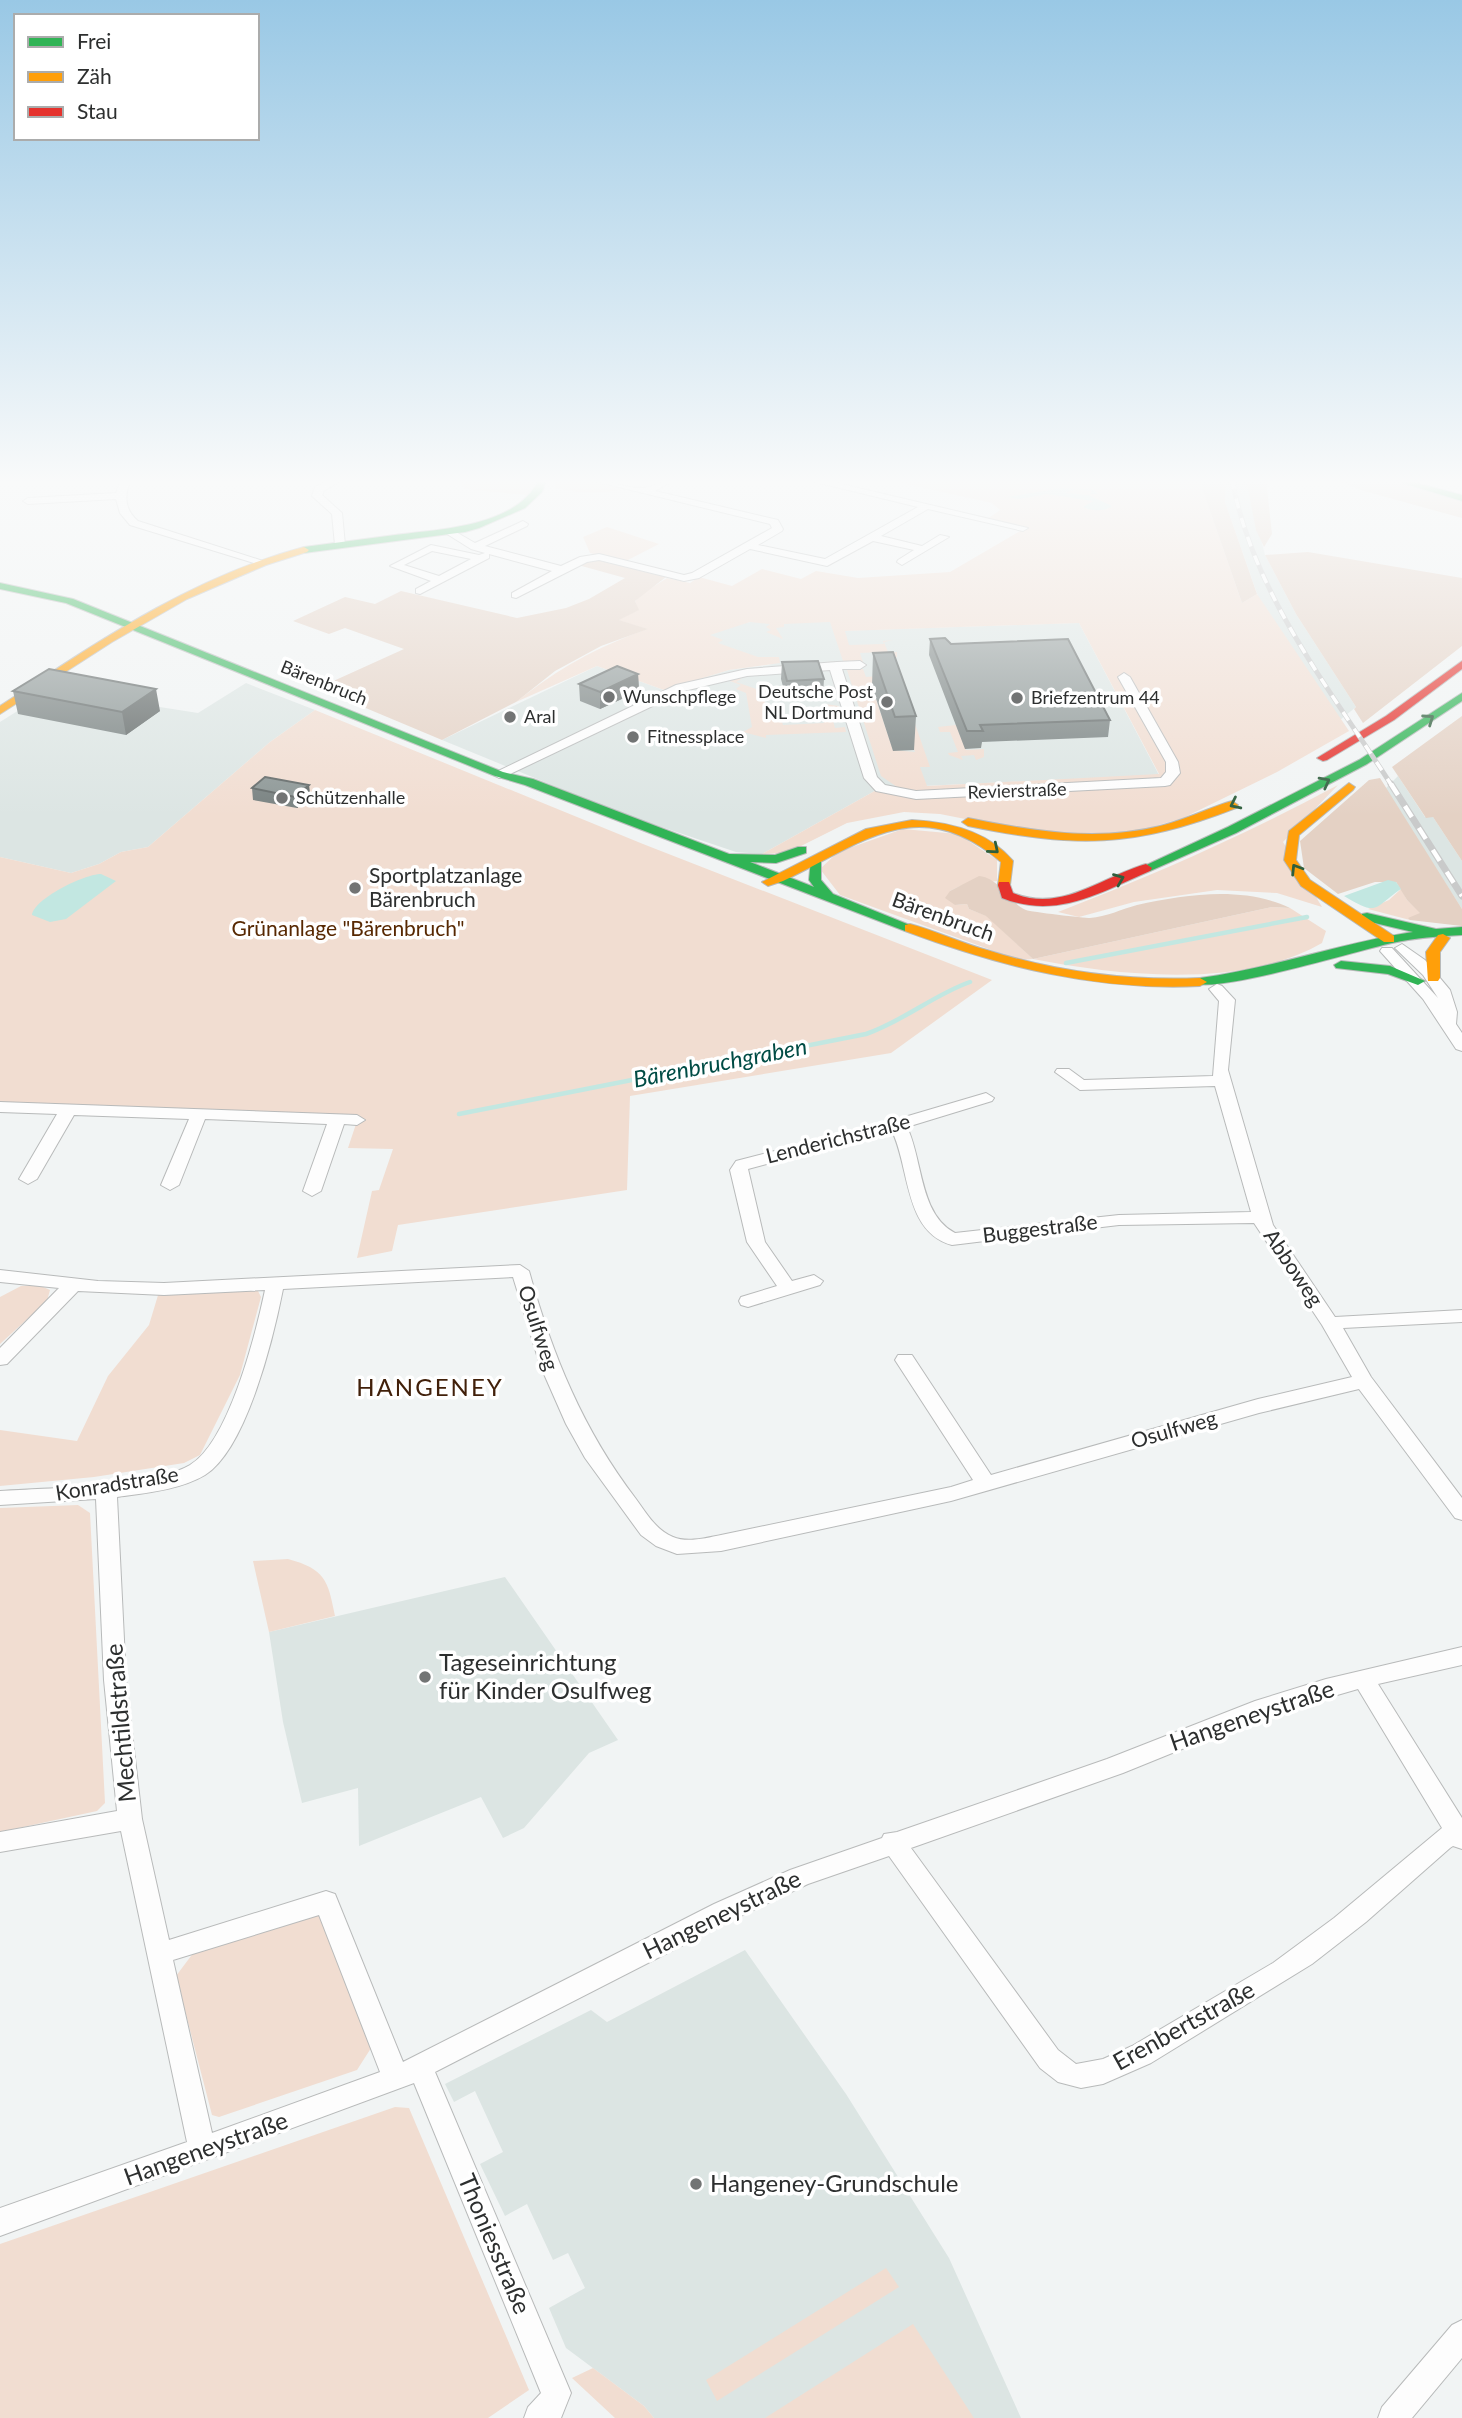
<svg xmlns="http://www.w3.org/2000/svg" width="1462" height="2418" viewBox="0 0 1462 2418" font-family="Lato,sans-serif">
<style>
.built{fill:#dce5e3}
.green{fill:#f1ddd1}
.forest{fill:#e4d1c4}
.water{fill:#c2e7e1}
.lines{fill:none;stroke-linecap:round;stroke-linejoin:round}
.stream{stroke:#c2e7e1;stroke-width:4.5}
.street-casing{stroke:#b8baba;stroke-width:2}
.fast-casing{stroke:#b8baba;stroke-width:2}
.slow-casing{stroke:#b8baba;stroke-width:2}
.jam-casing{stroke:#b8baba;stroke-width:2}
.street{fill:#fdfdfd;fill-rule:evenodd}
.fast{fill:#30b455;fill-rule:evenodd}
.slow{fill:#ff9f0a;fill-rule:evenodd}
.jam{fill:#e5322d;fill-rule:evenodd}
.rail-far1-casing{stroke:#c9caca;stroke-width:5}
.rail-casing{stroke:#c9caca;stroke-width:7}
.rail-far1{stroke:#fff;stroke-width:3.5;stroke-dasharray:10;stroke-linecap:butt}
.rail{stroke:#fff;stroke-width:4.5;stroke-dasharray:13;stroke-linecap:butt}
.wall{fill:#788180}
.shaded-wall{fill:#626968}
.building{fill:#8c9695;stroke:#626968;stroke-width:2}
.oneway{stroke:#2e5e3c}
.poi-dot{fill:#727474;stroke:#fff;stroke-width:2.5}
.labels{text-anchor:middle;stroke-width:7;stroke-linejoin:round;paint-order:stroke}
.far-street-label{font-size:18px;fill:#2d2f2f;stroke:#fff}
.far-poi-label{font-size:18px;fill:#2d2f2f;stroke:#fff;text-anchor:start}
.poi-label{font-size:21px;fill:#2d2f2f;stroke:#fff;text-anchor:start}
.street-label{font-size:21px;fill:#2d2f2f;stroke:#fff}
.park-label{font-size:21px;fill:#572802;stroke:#fff}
.water-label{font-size:23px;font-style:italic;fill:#004c45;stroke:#fff}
.quarter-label{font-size:24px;letter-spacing:2px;fill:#41200a;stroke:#fff}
.near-poi-label{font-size:24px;fill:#2d2f2f;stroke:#fff;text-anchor:start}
.near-street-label{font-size:24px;fill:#2d2f2f;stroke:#fff}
</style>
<rect width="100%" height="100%" fill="#f1f4f4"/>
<path class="built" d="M 1226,479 L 1246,479 L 1265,555 L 1296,614 L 1356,707 L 1340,720 L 1260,602 L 1225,502 Z
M 760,620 L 832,622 L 835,631 L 1079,623 L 1159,775 L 880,788 L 762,854 L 736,852 L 620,813 L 442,740 L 597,666 L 664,690 L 729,670 L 771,665 L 701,638 L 726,627 Z
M 246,683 L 315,710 L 270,742 L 148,847 L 121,852 L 99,864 L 71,873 L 0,857 L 0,722 L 51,690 L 198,713 Z
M 1398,776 L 1425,817 L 1433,817 L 1462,861 L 1462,909 L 1385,789 Z
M 505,1577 L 618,1740 L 589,1753 L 524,1828 L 503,1838 L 481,1797 L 359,1846 L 358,1788 L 302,1803 L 283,1722 L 269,1632 Z
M 745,1950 L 846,2094 L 949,2258 L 1021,2418 L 654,2418 L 644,2406 L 566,2348 L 549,2308 L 585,2288 L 568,2253 L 553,2260 L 527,2204 L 505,2216 L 480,2164 L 503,2152 L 475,2091 L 454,2102 L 445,2084 L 591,2010 L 607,2022 Z"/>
<path class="green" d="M 459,479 L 543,479 L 535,496 L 465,489 Z
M 555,479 L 580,479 L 622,489 C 595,495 582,493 555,488 Z
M 883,479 L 1192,479 L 1201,485 L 1242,603 L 1257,594 L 1349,731 L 1277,772 L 1183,818 L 1131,833 L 1036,833 L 940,814 L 904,812 L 847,823 L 787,853 L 762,854 L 880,788 L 897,787 L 881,776 L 847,670 L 863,669 L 866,677 L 878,676 L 871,684 L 893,750 L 915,752 L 905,723 L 914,721 L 930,767 L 920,767 L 927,786 L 1159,774 L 1079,623 L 845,631 L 849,645 L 884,644 L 883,641 L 893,640 L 884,642 L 888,652 L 897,652 L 897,657 L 885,660 L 882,652 L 860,653 L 863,662 L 810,663 L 843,661 L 830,622 L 784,624 L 784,627 L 776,628 L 783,639 L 766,632 L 771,630 L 766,627 L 770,624 L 750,622 L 710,635 L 723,640 L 718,643 L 758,657 L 779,657 L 780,663 L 729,670 L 664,690 L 597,666 L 516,702 C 559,668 595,648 647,629 L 618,620 L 638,610 L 635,601 L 645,592 L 667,578 L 690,583 L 699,577 L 732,586 L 762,569 L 801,579 L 816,571 L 858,578 L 950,572 L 1022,530 L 986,520 L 1000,510 L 992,503 Z
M 607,527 L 659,544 L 624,562 L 590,553 L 583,537 Z
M 738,676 L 741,679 L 736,682 L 762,691 L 770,690 L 763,692 L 766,707 L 779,710 L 776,719 L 781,719 L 783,725 L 824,723 L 820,711 L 792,709 L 826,708 L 825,704 L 839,706 L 842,716 L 832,717 L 835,728 L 845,727 L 846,732 L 766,735 L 766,738 L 743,732 L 752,727 L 746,693 L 736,689 L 741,685 L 727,680 L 718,682 Z
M 315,710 L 643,844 L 992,980 L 891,1053 L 630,1096 L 627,1190 L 398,1225 L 392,1251 L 357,1258 L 372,1191 L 379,1190 L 393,1149 L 348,1148 L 357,1121 L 0,1107 L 0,857 L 71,873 L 99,864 L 121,852 L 148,847 L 270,742 Z
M 956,725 L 966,750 L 984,749 L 984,757 L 976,760 L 974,755 L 961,756 L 963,760 L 949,755 L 948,753 L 958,752 L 950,732 L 940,732 L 938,727 Z
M 1338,785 L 1283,842 L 1322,907 L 1277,893 L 1217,890 L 1134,902 L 1079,917 L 1058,912 C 1154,875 1247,834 1338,785 Z
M 903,829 L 958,834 L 997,860 L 997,881 L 960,886 L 950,891 L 955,905 L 967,904 L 969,909 L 987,916 L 1033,959 L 1272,907 L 1290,908 L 1326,931 L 1322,943 C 1243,989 1119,976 1033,959 L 1019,960 L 840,895 L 820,869 L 838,852 Z
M 1401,889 L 1407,900 L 1421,913 L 1410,920 L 1368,909 L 1389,900 Z
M 39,1285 L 50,1290 L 47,1301 L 0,1344 L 0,1297 L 21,1286 Z
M 258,1291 L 261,1297 L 240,1375 L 200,1455 L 184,1463 L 94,1477 L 0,1486 L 0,1430 L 77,1441 L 108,1376 L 149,1325 L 159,1292 Z
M 78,1505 L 90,1513 L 105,1803 L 97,1811 L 0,1832 L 0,1508 Z
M 288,1559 C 325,1569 328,1580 335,1616 L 269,1632 L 253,1561 Z
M 313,1912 L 325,1920 L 373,2045 L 357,2070 L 219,2117 L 212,2115 L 176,1976 L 197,1948 Z
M 395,2107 L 409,2108 L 529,2390 L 488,2418 L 0,2418 L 0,2244 Z
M 886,2268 L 899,2287 L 717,2401 L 706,2380 Z
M 913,2324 L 974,2418 L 765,2418 Z
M 593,2368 L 644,2406 L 654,2418 L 615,2418 L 572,2378 Z"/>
<path class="forest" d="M 1192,479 L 1226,479 L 1225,502 L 1257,594 L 1242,603 L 1201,485 Z
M 1246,479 L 1266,479 L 1272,534 L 1264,547 L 1256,530 Z
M 1333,479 L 1383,479 L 1462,501 L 1462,518 L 1364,491 Z
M 1308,552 L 1462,578 L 1462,646 L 1363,723 L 1354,709 L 1356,707 L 1296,614 L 1265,555 Z
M 593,559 L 666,577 L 635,601 L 639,610 L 619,620 L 648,629 L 601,646 L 555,671 L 516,702 L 442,740 L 318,688 L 404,649 L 345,628 L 329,634 L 293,621 L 345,597 L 375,604 L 401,591 L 517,618 L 566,608 L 589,599 L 625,578 L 578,565 Z
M 1462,716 L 1462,861 L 1433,817 L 1426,818 L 1392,767 Z
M 1380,778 L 1462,909 L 1462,926 L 1410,920 L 1408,918 L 1420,913 L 1407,900 L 1396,882 L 1375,882 L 1338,894 L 1304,868 L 1300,841 L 1369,780 Z
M 979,876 C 1000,878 1008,902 1026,910 C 1031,912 1084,918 1090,918 C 1106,917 1122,909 1137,905 C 1187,894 1244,886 1290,908 L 1272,907 L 1033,959 L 986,916 L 969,909 L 967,904 L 955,905 L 945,898 L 950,891 Z"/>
<path class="water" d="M 1062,488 L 1094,490 L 1098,494 L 1090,494 L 1092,491 L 1075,489 L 1065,493 L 1088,495 L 1112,506 C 1104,512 1092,511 1083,507 L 1093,501 L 1047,494 L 1019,499 L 1007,497 Z
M 101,874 L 116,881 L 66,919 L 50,922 L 32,915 C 34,899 84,874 101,874 Z
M 1388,880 L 1396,882 L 1401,889 C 1373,908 1379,917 1344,896 Z"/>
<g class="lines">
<path class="stream" d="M 1066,963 L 1307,917
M 459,1114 L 866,1034 C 904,1021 933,995 970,982"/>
<defs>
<path id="street" d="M 121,479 L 131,479 C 124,495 124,509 138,521 L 263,561 L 254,563 L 130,525 L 120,513 L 116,499 L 28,504 L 23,501 L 28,498 L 116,493 Z
M 331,479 L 343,479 L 324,491 L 322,495 L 342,513 L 345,545 L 340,548 L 335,545 L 332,514 L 312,496 L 315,487 Z
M 586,479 C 606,478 625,489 643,488 C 654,488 662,479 676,479 L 655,491 L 778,520 L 783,529 L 782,531 L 758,545 L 825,559 L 918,507 L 803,479 L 820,479 L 1028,528 L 1023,531 L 928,509 L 881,536 L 922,546 L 940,535 L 949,537 L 902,565 L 897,562 L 898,560 L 914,550 L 873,541 L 827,566 L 750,549 L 699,578 L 684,581 L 599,560 L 587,562 L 516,598 L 512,597 L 512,593 L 552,571 L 489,554 L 489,558 L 420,594 L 416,593 L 416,589 L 431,581 L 390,566 L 431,545 L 479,555 L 485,553 L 471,549 L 447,534 L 456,532 L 475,543 L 523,521 L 528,524 L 527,526 L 485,546 L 561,566 L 580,557 L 599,554 L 684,575 L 692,573 L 772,528 L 770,524 ZM 432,551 L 471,559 L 439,576 L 404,565 Z
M 837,662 L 860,661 L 866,665 L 860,669 L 842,669 L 877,777 L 885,785 L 916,791 L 1161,778 L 1166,772 L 1166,762 L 1118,677 L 1124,673 L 1130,677 L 1178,762 L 1180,773 L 1170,785 L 1165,786 L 916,799 L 876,791 L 864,778 L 830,670 L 747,676 L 684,691 L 504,777 L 499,778 L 492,774 L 676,685 L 747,669 Z
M 1402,944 L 1425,960 L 1450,990 L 1457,1012 L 1456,1024 L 1462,1033 L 1462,1051 L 1456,1049 L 1423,999 L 1380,951 L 1382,948 L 1392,948 L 1438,998 L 1423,975 L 1395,948 Z
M 1217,984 L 1222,986 L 1235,1000 L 1228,1070 L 1273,1225 L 1335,1317 L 1462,1310 L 1462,1322 L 1343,1328 L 1371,1377 L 1462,1498 L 1462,1520 L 1455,1518 L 1359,1389 L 1259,1413 L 951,1501 L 721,1551 L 677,1554 L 656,1546 L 641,1535 L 585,1458 L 566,1424 L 540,1365 L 513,1277 L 283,1289 C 274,1335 247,1449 205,1475 C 180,1490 145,1493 117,1497 L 126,1680 L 142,1819 L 169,1940 L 326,1891 L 335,1894 L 403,2062 L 714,1904 L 790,1870 L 882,1838 L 884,1834 L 897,1832 L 1107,1759 L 1255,1701 L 1326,1679 L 1462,1647 L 1462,1665 L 1378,1684 L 1462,1818 L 1462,1849 L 1453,1846 L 1450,1848 L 1366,1922 L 1312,1964 L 1151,2063 L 1103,2084 L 1081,2088 L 1058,2082 L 1040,2068 L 889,1856 L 808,1884 L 732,1920 L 435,2072 L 571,2393 L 561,2418 L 524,2418 L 528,2407 L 541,2393 L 414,2083 L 0,2236 L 0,2208 L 187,2142 L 121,1831 L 0,1852 L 0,1832 L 117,1811 L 104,1680 L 96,1499 L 0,1505 L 0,1491 C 47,1488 152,1487 190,1465 C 229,1442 256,1333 265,1290 L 164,1295 L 78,1291 L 7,1364 L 0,1365 L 0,1348 L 59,1288 L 0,1282 L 0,1270 L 98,1281 L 164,1283 L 520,1265 L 529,1271 C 552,1354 583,1430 636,1499 C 646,1513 656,1530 673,1537 C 687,1543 706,1538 721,1535 L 951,1487 L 973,1480 L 895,1360 L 898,1355 L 912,1355 L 991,1475 L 1258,1399 L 1352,1377 L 1322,1325 L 1254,1223 L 1119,1225 L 952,1245 C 904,1232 910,1168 892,1131 L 748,1169 L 765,1242 L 792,1281 L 814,1275 L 823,1281 L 820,1285 L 748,1307 L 741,1305 L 739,1301 L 741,1297 L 777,1286 L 747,1242 L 730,1170 L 736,1161 L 891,1121 L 986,1093 L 994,1098 L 992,1101 L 907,1127 C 923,1160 919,1214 955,1233 L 1119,1215 L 1251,1212 L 1215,1086 L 1080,1090 L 1055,1072 L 1057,1069 L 1069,1069 L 1084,1080 L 1213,1076 L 1219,1001 L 1209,989 ZM 1358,1689 L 1442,1828 L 1334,1918 L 1273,1963 L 1132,2046 L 1103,2059 L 1076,2064 L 1058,2050 L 911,1848 L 1123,1773 L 1261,1717 ZM 319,1915 L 380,2072 L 212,2133 L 173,1960 Z
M 0,1102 L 357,1115 L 365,1120 L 357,1125 L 344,1124 L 321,1191 L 312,1196 L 303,1191 L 327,1124 L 205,1119 L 179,1185 L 170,1190 L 161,1185 L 189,1119 L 74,1115 L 37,1179 L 28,1184 L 19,1179 L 57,1114 L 0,1112 Z
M 1462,2320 L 1462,2358 L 1412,2418 L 1378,2418 L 1382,2407 L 1452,2325 Z"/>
<path id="fast" d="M 539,479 L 547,479 L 542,492 L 525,508 L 479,528 L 465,532 L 304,553 L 299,550 L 304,547 C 334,543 365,539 395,535 C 440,529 518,527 539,479 Z
M 1389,479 L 1402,479 L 1462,495 L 1462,501 Z
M 0,583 L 73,599 L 503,772 L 533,779 L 729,854 L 775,855 L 798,847 L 806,847 L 806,853 L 776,863 L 750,862 L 814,887 L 809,880 L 811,859 L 817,855 L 821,856 L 821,880 L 833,894 L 917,928 L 915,931 L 905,931 L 525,785 L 495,776 L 66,603 L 0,589 Z
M 1462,693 L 1462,701 L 1367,764 L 1236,833 L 1150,871 L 1142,871 L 1140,868 L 1228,827 L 1359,760 Z
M 1367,913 L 1436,929 L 1462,927 L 1462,935 C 1439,936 1415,938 1392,943 C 1363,949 1209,996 1193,982 L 1200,978 C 1273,968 1341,943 1413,932 L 1362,920 L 1362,914 Z
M 1341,961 L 1390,966 L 1425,981 L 1418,985 L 1388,974 L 1336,968 L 1334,965 Z"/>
<path id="slow" d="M 304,547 L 309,550 L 307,552 L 266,565 L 187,599 L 112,642 L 0,714 L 0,706 C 96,643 191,577 304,547 Z
M 1349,783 L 1355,787 L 1353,790 L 1299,835 L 1296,860 L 1310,880 L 1394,936 L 1394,942 L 1384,942 L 1301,886 L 1284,860 L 1289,831 Z
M 1232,801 L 1238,805 L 1236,808 C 1133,848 1076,848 968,826 L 962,822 L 968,818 C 1032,831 1096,842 1160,826 C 1185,820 1208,808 1232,801 Z
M 912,820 C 949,822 988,831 1013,861 L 1010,885 L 1009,888 L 999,888 L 998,885 L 1001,862 C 918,791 862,844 783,881 L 768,886 L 762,882 L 866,829 Z
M 910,924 C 936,931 961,943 987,950 C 1057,972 1127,981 1200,978 L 1207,982 L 1200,986 C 1096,991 1002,967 905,931 L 905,925 Z
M 1443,934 L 1450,938 L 1440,952 L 1440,978 L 1438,981 L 1428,981 L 1426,952 L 1438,935 Z"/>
<path id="jam" d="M 1462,661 L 1462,669 L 1394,720 L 1327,760 L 1323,761 L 1317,758 L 1386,716 Z
M 1146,864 L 1152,868 L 1150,871 C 1101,892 1057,920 1002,898 L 998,885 L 999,882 L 1009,882 L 1013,893 C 1062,913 1101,877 1146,864 Z"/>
</defs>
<use href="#street" class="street-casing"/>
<use href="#fast" class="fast-casing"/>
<use href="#slow" class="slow-casing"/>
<use href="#jam" class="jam-casing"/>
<use href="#street" class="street"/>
<use href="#fast" class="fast"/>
<use href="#slow" class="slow"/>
<use href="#jam" class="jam"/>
<defs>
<path id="rail-far1" d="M 1232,479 C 1253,594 1330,689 1392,786"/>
<path id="rail" d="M 1391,784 L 1462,896"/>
</defs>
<use href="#rail-far1" class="rail-far1-casing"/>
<use href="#rail" class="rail-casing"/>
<use href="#rail-far1" class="rail-far1"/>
<use href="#rail" class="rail"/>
</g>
<path class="wall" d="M 930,639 L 1110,720 L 1108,737 L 982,742 L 981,748 L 965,749 L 929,655 Z
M 873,653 L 916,716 L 914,750 L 893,751 L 872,686 Z
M 782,662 L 824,679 L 823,696 L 786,698 L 781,679 Z
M 638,674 L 639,691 L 600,709 L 580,701 L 579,684 Z
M 13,691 L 160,711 L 126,735 L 18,714 Z
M 309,785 L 310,797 L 297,808 L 253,800 L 252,788 Z"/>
<path class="shaded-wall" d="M 638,674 L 639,691 L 600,709 L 600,692 Z
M 156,689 L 160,711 L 126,735 L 122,712 Z
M 309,785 L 310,797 L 297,808 L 295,797 Z"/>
<path class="building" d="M 945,638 L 951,644 L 1068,639 L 1110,720 L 980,725 L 983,731 L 967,731 L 930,639 Z
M 893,652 L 916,716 L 895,717 L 873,653 Z
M 818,661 L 824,679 L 787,681 L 782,662 Z
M 617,666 L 638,674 L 600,692 L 579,684 Z
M 49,669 L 156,689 L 122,712 L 13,691 Z
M 265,777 L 309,785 L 295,797 L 252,788 Z"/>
<defs><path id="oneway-chevron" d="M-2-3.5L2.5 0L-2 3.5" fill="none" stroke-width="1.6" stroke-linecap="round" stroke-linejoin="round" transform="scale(1.75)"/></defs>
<g class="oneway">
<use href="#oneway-chevron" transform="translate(1429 719) rotate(-35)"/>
<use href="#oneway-chevron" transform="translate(1325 782) rotate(-28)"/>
<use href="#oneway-chevron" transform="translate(1235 804) rotate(154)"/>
<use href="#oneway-chevron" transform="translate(994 849) rotate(40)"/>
<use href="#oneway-chevron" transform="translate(1296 869) rotate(-122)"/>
<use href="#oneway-chevron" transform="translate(1119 879) rotate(-22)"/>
</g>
<linearGradient id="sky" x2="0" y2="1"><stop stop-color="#99c8e5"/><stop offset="0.59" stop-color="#f9fafa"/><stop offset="1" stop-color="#f9fafa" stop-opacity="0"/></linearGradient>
<rect width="1462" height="817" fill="url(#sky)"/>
<g class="poi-dot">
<circle cx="609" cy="697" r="7"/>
<circle cx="1017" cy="698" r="7"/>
<circle cx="887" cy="702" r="7"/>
<circle cx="510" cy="717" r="7"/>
<circle cx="633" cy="737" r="7"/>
<circle cx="282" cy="798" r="7"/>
<circle cx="355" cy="888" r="7"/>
<circle cx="425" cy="1677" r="7"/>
<circle cx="696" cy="2184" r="7"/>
</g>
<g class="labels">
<g class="far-street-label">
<text transform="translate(324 683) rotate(22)" y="6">Bärenbruch</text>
<text transform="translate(1017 791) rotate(-2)" y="6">Revierstraße</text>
</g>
<g class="far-poi-label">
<text x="873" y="698" text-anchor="end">Deutsche Post<tspan x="873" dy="21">NL Dortmund</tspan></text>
<text x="623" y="703">Wunschpflege</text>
<text x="1031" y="704">Briefzentrum 44</text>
<text x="524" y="723">Aral</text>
<text x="647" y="743">Fitnessplace</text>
<text x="296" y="804">Schützenhalle</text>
</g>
<g class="poi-label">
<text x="369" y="883">Sportplatzanlage<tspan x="369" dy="24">Bärenbruch</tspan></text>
</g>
<g class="street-label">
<text transform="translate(943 917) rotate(20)" y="7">Bärenbruch</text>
<text transform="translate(838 1139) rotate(-14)" y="7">Lenderichstraße</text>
<text transform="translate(1040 1229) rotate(-7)" y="7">Buggestraße</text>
<text transform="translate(1293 1268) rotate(56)" y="7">Abboweg</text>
<text transform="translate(538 1328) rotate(72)" y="7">Osulfweg</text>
<text transform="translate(1174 1430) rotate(-16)" y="7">Osulfweg</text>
<text transform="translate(117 1484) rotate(-9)" y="7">Konradstraße</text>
</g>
<g class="park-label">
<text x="348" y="936">Grünanlage "Bärenbruch"</text>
</g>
<g class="water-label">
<text transform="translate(720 1063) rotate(-11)" y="8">Bärenbruchgraben</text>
</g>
<g class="quarter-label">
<text x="430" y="1396">HANGENEY</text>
</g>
<g class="near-poi-label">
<text x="439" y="1671">Tageseinrichtung<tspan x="439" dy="28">für Kinder Osulfweg</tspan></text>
<text x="710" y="2192">Hangeney-Grundschule</text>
</g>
<g class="near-street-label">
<text transform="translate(1252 1716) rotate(-19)" y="8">Hangeneystraße</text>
<text transform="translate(121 1723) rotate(-95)" y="8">Mechtildstraße</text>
<text transform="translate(722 1915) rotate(-26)" y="8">Hangeneystraße</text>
<text transform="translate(1184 2026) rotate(-29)" y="8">Erenbertstraße</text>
<text transform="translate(206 2149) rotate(-20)" y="8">Hangeneystraße</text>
<text transform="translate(494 2244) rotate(67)" y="8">Thoniesstraße</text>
</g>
</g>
<rect x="14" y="14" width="245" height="126" fill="#ffffff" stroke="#abacac" stroke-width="2"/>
<rect x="28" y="37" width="35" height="10" fill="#30b455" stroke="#abacac" stroke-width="2"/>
<text x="77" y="49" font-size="21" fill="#2d2f2f">Frei</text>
<rect x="28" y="72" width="35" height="10" fill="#ff9f0a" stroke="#abacac" stroke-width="2"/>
<text x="77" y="84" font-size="21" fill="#2d2f2f">Zäh</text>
<rect x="28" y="107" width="35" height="10" fill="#e5322d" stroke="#abacac" stroke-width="2"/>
<text x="77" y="119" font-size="21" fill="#2d2f2f">Stau</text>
</svg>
